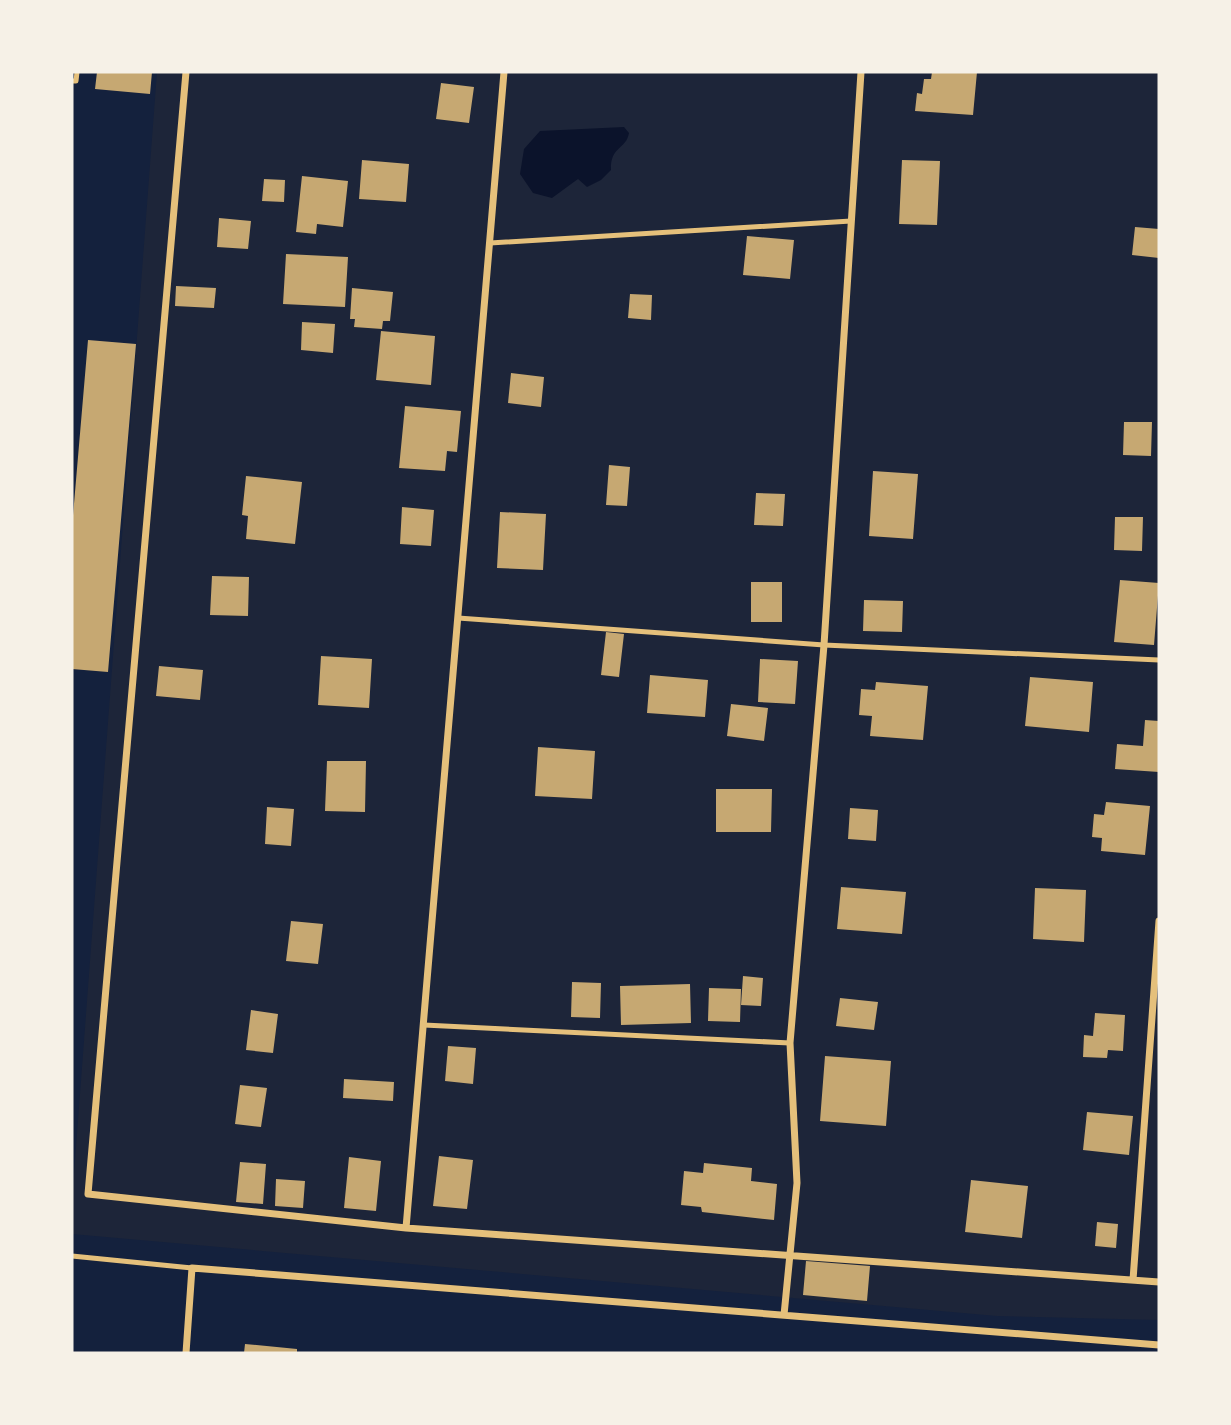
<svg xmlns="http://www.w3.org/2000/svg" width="1231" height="1425" viewBox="0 0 1231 1425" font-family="'Source Sans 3',sans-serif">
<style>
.green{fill:#1d2539}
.water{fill:#0b132b}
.building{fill:#c6a872}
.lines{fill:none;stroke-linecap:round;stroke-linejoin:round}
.service{stroke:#e5c07b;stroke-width:5}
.minor{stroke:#e5c07b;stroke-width:7}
</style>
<rect width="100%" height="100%" fill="#14213d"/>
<path class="green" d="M 157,72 L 1159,72 L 1159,1320 L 997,1316 L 72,1234 L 72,1200 Z"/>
<path class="water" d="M 624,127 L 629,133 C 626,150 610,146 611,170 L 601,180 L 587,187 L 578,179 L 552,198 L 533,193 L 520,174 L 524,149 L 540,131 Z"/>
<path class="building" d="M 97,72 L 152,72 L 150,94 L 95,89 Z
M 932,72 L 977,72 L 973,115 L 915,111 L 917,93 L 922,94 L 924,79 L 931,79 Z
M 441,83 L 474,87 L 469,123 L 436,119 Z
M 362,160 L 409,164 L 406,202 L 359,199 Z
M 902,160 L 940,161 L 937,225 L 899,224 Z
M 302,176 L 348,181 L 343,227 L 317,224 L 316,234 L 296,232 Z
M 264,179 L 285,180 L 284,202 L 262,201 Z
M 219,218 L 251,221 L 248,249 L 217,247 Z
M 1135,227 L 1159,229 L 1159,258 L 1132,255 Z
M 747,236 L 794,240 L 790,279 L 743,275 Z
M 286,254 L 348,257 L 345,307 L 283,304 Z
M 176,286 L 216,288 L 214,308 L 175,306 Z
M 352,288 L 393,292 L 390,321 L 383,321 L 382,329 L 354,327 L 355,319 L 350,319 Z
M 630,294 L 652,295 L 651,320 L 628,318 Z
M 302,322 L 335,324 L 333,353 L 301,350 Z
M 381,331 L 435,336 L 431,385 L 376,380 Z
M 88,340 L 136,344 L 108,672 L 72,669 L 72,527 Z
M 511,373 L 544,377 L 541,407 L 508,403 Z
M 405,406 L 461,411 L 457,452 L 447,451 L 445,471 L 399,468 Z
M 1124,422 L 1152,422 L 1151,456 L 1123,455 Z
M 609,465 L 630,467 L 627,506 L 606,505 Z
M 873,471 L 918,474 L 913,539 L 869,536 Z
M 246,476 L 302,482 L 295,544 L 246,539 L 248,516 L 242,515 Z
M 756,493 L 785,494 L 783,526 L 754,525 Z
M 402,507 L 434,510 L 431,546 L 400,544 Z
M 500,512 L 546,514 L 543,570 L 497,568 Z
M 1115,517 L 1143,517 L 1142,551 L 1114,550 Z
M 212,576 L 249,577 L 248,616 L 210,615 Z
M 1120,580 L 1159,583 L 1154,645 L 1114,642 Z
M 751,582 L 782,582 L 782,622 L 751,622 Z
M 864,600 L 903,601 L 902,632 L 863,631 Z
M 606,632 L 624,634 L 619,677 L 601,675 Z
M 321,656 L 372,659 L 369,708 L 318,705 Z
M 760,659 L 798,661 L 795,704 L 758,702 Z
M 159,666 L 203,670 L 200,700 L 156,696 Z
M 650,675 L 708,680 L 705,717 L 647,713 Z
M 1030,677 L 1093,682 L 1089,732 L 1025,726 Z
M 876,682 L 928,686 L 923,740 L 870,736 L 872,716 L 859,715 L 861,689 L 875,690 Z
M 731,704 L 768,708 L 764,741 L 727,736 Z
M 1145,720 L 1159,721 L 1159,772 L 1115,769 L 1117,744 L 1143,746 Z
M 538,747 L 595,751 L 592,799 L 535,796 Z
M 327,761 L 366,761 L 365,812 L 325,811 Z
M 716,789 L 772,789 L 771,832 L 716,832 Z
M 1106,802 L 1150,806 L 1145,855 L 1101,851 L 1102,838 L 1092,837 L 1094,814 L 1104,815 Z
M 267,807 L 294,809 L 291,846 L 265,844 Z
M 850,808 L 878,810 L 876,841 L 848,839 Z
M 841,887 L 906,892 L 902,934 L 837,929 Z
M 1035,888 L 1086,890 L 1084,942 L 1033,939 Z
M 291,921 L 323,924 L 318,964 L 286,961 Z
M 743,976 L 763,978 L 761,1006 L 741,1005 Z
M 572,982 L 601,983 L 600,1018 L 571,1017 Z
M 690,984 L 691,1023 L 621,1025 L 620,986 Z
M 709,988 L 741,989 L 740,1022 L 708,1021 Z
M 840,998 L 878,1002 L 874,1030 L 836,1026 Z
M 251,1010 L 278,1014 L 273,1053 L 246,1050 Z
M 1095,1013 L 1125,1015 L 1123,1051 L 1108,1050 L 1107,1058 L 1083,1057 L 1084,1035 L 1093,1036 Z
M 448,1046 L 476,1048 L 473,1084 L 445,1081 Z
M 825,1056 L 891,1061 L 886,1126 L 820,1121 Z
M 344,1079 L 394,1082 L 393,1101 L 343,1098 Z
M 240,1085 L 267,1088 L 261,1127 L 235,1124 Z
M 1087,1112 L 1133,1116 L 1129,1155 L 1083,1150 Z
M 439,1156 L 473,1160 L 467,1209 L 433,1206 Z
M 349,1157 L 381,1161 L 376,1211 L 344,1208 Z
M 240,1162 L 266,1164 L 263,1204 L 236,1202 Z
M 704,1163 L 752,1168 L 751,1181 L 777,1184 L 774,1220 L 702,1212 L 701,1207 L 681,1205 L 684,1171 L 703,1173 Z
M 276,1179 L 305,1181 L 303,1208 L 275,1206 Z
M 971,1180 L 1028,1186 L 1022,1238 L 965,1232 Z
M 1097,1222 L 1118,1224 L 1116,1248 L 1095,1246 Z
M 806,1261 L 870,1266 L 867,1301 L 803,1295 Z
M 245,1344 L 297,1349 L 297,1353 L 244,1353 Z"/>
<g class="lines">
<path class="service" d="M 72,81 L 76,81 L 77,72
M 490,243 L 851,221
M 458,618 L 824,645 L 1159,660
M 424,1025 L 790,1043
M 72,1256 L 192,1268"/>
<path class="minor" d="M 186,72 L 88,1194 L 406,1228 L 1159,1282
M 406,1228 L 504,72
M 1133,1280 L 1159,921
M 784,1315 L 797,1183 L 790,1043 L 824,645 L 861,72
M 186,1353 L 192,1268 L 1159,1345"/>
</g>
<rect width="1231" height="1425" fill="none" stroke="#f6f1e7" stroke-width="147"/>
</svg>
